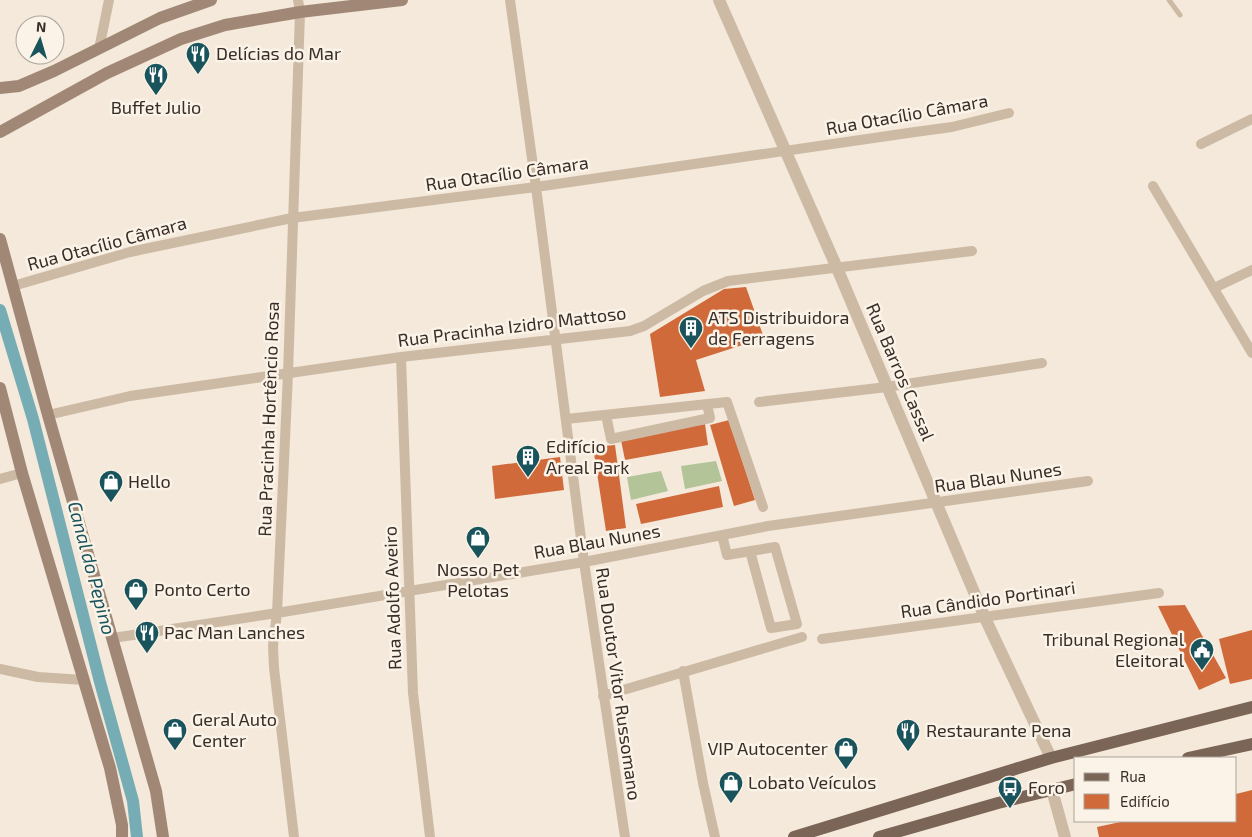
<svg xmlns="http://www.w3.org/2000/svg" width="1252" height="837" viewBox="0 0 1252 837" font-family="'Exo 2',sans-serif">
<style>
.green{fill:#b2c498}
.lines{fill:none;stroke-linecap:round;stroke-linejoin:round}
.canal{stroke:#76acb3;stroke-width:12}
.building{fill:#d06a3b}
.service{stroke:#cdbaa5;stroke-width:5}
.minor{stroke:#cdbaa5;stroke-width:10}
.tertiary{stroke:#cdbaa5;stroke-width:12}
.secondary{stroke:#a18876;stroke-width:12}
.primary{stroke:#7b6556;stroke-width:12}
.labels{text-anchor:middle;stroke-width:5;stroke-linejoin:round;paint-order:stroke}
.poi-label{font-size:18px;fill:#382d27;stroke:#fbf3e7;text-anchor:start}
.street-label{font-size:18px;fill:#382d27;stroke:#fbf3e7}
.water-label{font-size:19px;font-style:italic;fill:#19545d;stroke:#fbf3e7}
</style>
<rect width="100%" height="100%" fill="#f4e9da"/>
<path class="green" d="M 716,461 L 722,481 L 685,489 L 681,466 Z
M 661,471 L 668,491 L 631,500 L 627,477 Z"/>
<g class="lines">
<path class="canal" d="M 0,310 L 33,419 L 100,682 L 133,801 L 137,837"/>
</g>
<path class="building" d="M 746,287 L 764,338 L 696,360 L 705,391 L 660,397 L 650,334 L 724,289 Z
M 729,420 L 755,500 L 734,506 L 710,425 Z
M 705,424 L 708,445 L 625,460 L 621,440 Z
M 615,445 L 626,528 L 606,531 L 593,447 Z
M 560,457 L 564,490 L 495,499 L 492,466 Z
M 719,486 L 723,507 L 641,524 L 636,504 Z
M 1185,605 L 1226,678 L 1199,690 L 1158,606 Z
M 1252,630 L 1252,679 L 1230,684 L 1219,639 Z
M 1252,790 L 1252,837 L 1099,837 L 1097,827 L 1125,821 L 1236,821 L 1236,794 Z"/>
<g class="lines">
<path class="service" d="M 1169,0 L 1180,15"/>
<path class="minor" d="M 510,0 L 536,187 L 584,562 L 625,837
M 99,49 L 109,0
M 1201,144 L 1252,119
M 1153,186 L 1252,353
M 13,286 L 130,252 L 292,218 L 536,187 L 915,132 L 952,127 L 1009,113
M 1214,288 L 1252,270
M 401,357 L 413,693 L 430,837
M 759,402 L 887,387 L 1042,363
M 48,415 L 130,396 L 401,357 L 630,331 L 644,326 L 703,291 L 728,281 L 972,251
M 606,415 L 611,439 L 710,418 L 707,404
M 566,419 L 727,402 L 763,507
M 0,479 L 22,473
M 722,535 L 727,555 L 775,547 L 797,624 L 771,628 L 750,551
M 113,638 L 277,613 L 584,562 L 768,526 L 1088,481
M 822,639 L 1159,593
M 0,669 L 38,677 L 84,680
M 683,671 L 703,783 L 715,837
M 603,696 L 802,637
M 294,837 L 274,668 L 273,646 L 277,613 L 288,374 L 300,12 L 298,0"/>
<path class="tertiary" d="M 719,0 L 837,268 L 985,618 L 1051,758
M 1052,790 L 1065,837"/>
<path class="secondary" d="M 0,88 L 19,86 L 54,71 L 160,18 L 211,0
M 0,132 L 107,73 L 181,39 L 225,25 L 300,12 L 402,0
M 0,239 L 48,415 L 156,791 L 163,837
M 0,388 L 22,473 L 110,768 L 122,825 L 122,837"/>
<path class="primary" d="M 1188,758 L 1252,744
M 794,837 L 1051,758 L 1252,707
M 879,837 L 998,803 L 1076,784"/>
</g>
<defs>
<symbol id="restaurant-pin" viewBox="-11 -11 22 30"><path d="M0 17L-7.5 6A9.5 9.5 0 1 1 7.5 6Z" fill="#19545d" stroke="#fbf3e7"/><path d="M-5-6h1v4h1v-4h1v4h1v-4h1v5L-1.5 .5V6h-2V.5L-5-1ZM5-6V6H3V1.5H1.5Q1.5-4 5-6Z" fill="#fff"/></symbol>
<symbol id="building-pin" viewBox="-11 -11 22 30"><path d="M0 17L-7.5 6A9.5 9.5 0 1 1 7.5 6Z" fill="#19545d" stroke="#fbf3e7"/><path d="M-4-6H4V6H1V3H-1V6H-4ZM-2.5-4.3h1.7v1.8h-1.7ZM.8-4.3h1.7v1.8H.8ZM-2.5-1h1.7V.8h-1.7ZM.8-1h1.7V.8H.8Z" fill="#fff"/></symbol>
<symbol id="shop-pin" viewBox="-11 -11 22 30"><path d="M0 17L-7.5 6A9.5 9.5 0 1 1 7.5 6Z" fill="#19545d" stroke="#fbf3e7"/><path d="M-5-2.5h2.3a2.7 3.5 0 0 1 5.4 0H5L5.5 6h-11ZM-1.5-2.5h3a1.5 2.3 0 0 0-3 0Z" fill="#fff"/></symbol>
<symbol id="civic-pin" viewBox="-11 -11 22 30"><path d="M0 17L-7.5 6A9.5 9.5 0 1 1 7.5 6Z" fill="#19545d" stroke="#fbf3e7"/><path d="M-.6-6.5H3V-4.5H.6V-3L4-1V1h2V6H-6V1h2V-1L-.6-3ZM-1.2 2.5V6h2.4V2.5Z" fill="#fff"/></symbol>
<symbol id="bus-pin" viewBox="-11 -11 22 30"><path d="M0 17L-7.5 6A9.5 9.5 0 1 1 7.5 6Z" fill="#19545d" stroke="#fbf3e7"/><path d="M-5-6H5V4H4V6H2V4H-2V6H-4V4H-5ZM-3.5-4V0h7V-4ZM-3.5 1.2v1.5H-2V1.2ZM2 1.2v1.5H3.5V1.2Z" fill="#fff"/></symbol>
</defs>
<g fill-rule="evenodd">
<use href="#restaurant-pin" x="184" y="40" width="28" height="38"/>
<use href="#restaurant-pin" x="142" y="61" width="28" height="38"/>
<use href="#building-pin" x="677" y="314" width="28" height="38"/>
<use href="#building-pin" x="514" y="443" width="28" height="38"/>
<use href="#shop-pin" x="97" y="468" width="28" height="38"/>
<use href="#shop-pin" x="464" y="524" width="28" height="38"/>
<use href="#shop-pin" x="122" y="576" width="28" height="38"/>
<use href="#restaurant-pin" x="133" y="619" width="28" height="38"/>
<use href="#civic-pin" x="1188" y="636" width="28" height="38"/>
<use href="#shop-pin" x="161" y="716" width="28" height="38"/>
<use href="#restaurant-pin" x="894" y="717" width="28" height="38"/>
<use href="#shop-pin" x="832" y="735" width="28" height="38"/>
<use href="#shop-pin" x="717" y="769" width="28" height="38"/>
<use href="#bus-pin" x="996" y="774" width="28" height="38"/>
</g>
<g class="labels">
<g class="poi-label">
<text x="216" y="60">Delícias do Mar</text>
<text x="156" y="114" text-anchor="middle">Buffet Julio</text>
<text x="708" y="324">ATS Distribuidora<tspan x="708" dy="21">de Ferragens</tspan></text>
<text x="546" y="453">Edifício<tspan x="546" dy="21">Areal Park</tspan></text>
<text x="128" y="488">Hello</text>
<text x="478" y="576" text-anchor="middle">Nosso Pet<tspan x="478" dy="21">Pelotas</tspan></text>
<text x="154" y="596">Ponto Certo</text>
<text x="164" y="639">Pac Man Lanches</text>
<text x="1184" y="646" text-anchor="end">Tribunal Regional<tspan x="1184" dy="21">Eleitoral</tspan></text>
<text x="192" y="726">Geral Auto<tspan x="192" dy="21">Center</tspan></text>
<text x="926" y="737">Restaurante Pena</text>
<text x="828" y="755" text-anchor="end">VIP Autocenter</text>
<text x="748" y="789">Lobato Veículos</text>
<text x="1028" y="794">Foro</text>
</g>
<g class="street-label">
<text transform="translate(907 115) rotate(-10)" y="6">Rua Otacílio Câmara</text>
<text transform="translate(507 174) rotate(-8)" y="6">Rua Otacílio Câmara</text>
<text transform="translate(107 244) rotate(-15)" y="6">Rua Otacílio Câmara</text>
<text transform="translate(512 327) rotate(-7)" y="6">Rua Pracinha Izidro Mattoso</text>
<text transform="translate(900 372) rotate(67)" y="6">Rua Barros Cassal</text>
<text transform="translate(269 419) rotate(-88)" y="6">Rua Pracinha Hortêncio Rosa</text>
<text transform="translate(998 478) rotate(-8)" y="6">Rua Blau Nunes</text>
<text transform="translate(597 542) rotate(-10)" y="6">Rua Blau Nunes</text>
<text transform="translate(393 598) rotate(-92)" y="6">Rua Adolfo Aveiro</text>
<text transform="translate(988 600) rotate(-8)" y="6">Rua Cândido Portinari</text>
<text transform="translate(618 684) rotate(82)" y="6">Rua Doutor Vitor Russomano</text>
</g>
<g class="water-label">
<text transform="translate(92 568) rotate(75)" y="7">Canal do Pepino</text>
</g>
</g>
<rect x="1074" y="757" width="162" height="65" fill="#fbf3e7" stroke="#ada49a"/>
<rect x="1084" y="773" width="25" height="8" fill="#7b6556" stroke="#ada49a"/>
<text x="1120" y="782" font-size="15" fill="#382d27">Rua</text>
<rect x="1084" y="794" width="25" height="15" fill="#d06a3b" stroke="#ada49a"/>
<text x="1120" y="807" font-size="15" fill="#382d27">Edifício</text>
<g transform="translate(40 40) rotate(5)"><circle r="24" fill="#fbf3e7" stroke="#ada49a"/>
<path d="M0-4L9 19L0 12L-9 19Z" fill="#19545d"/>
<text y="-8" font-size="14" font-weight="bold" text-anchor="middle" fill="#382d27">N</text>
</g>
</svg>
